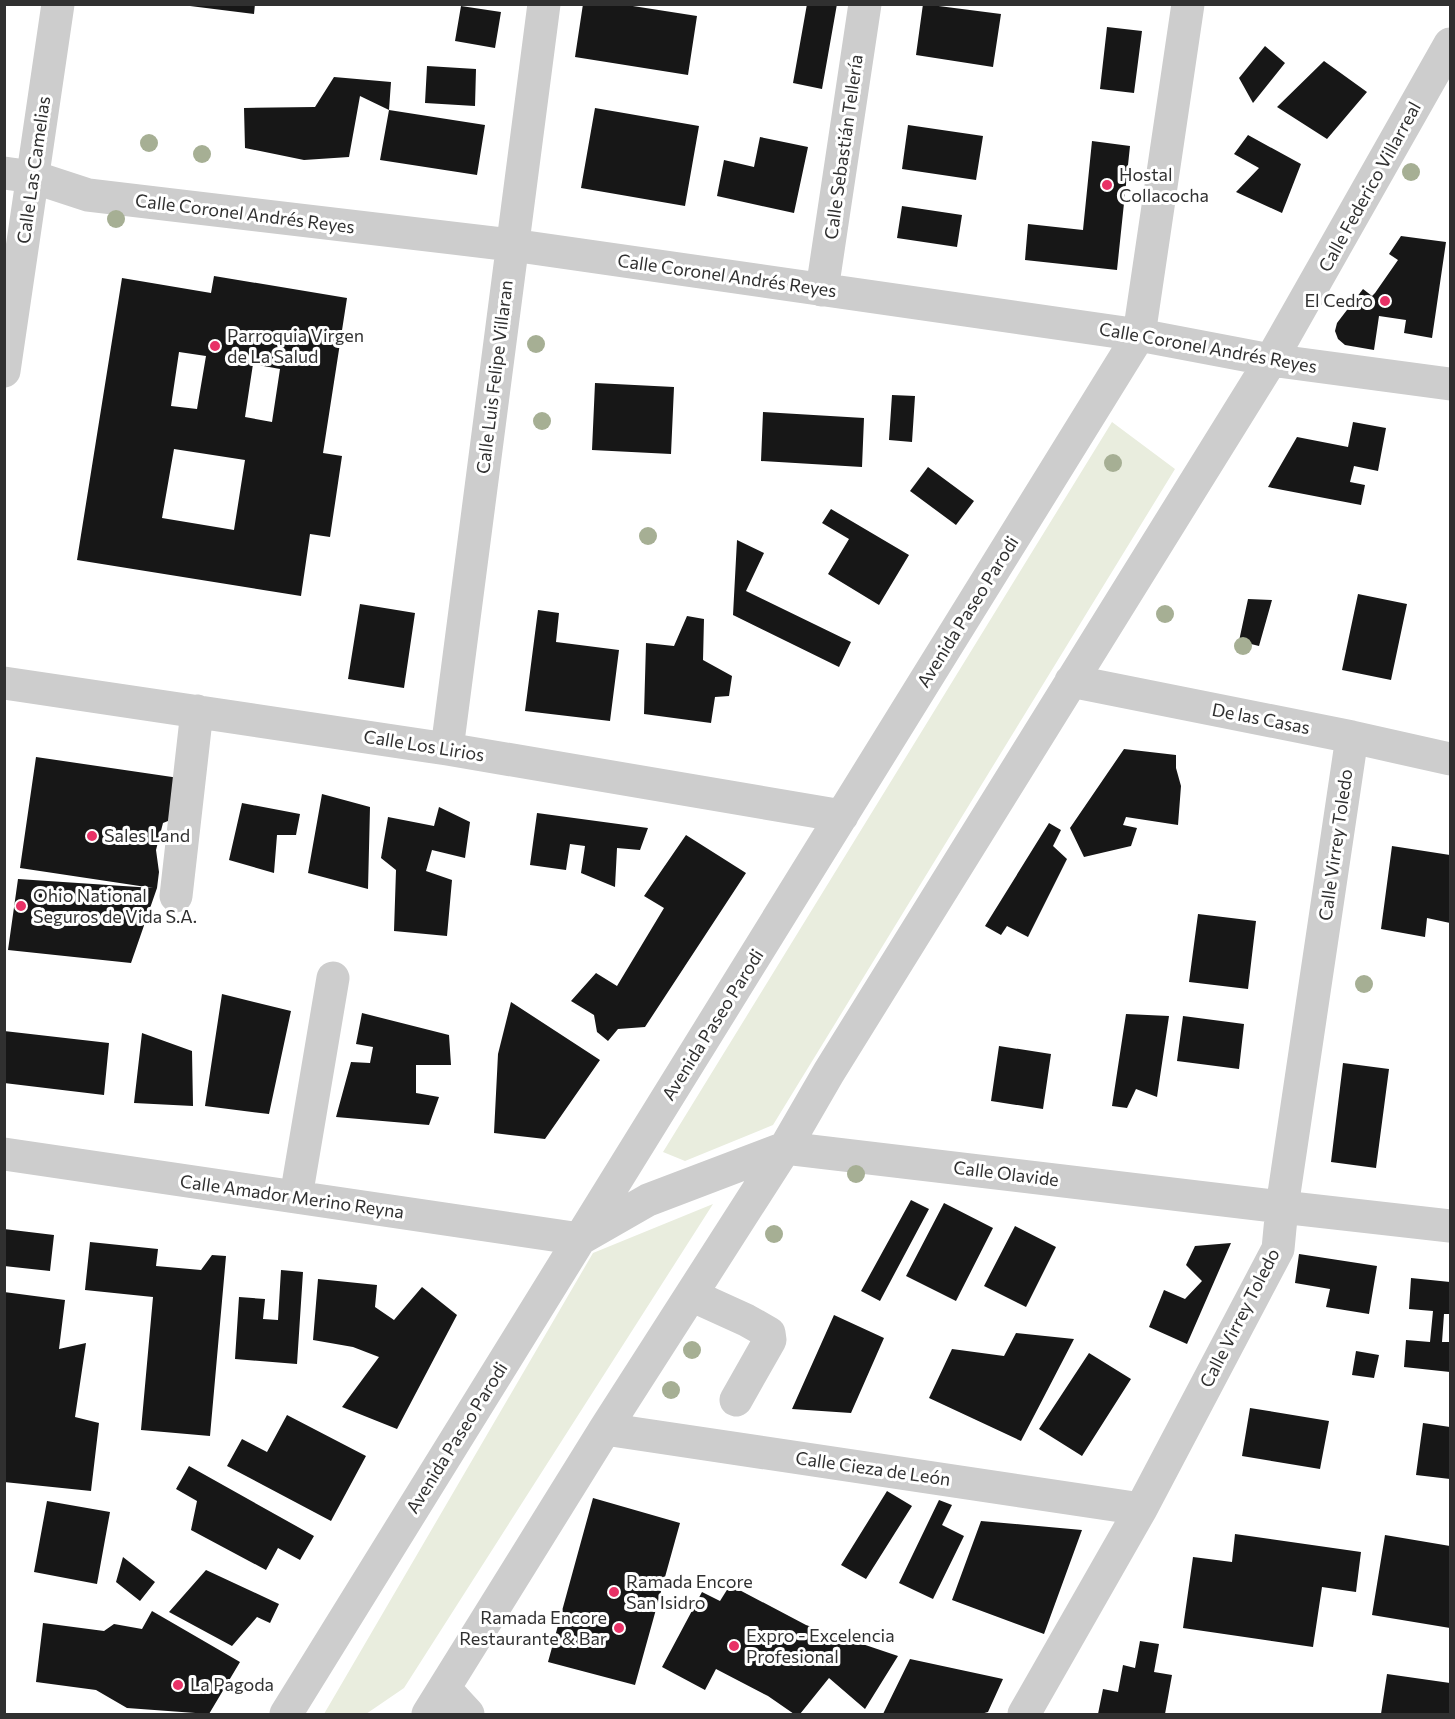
<svg xmlns="http://www.w3.org/2000/svg" width="1455" height="1719" viewBox="0 0 1455 1719" font-family="Commissioner,sans-serif">
<style>
.green{fill:#e9edde}
.building{fill:#171717;fill-rule:evenodd}
.lines{fill:none;stroke-linecap:round;stroke-linejoin:round}
.minor{stroke:#cdcdcd;stroke-width:33}
.tree{fill:#a6af94}
.poi-dot{fill:#e83166;stroke:#fff;stroke-width:2}
.labels{text-anchor:middle;stroke-width:6;stroke-linejoin:round;paint-order:stroke}
.street-label{font-size:18px;fill:#303030;stroke:#fff}
.poi-label{font-size:18px;fill:#303030;stroke:#fff;text-anchor:start}
</style>
<rect width="100%" height="100%" fill="#fff"/>
<path class="green" d="M 1112,422 L 1175,469 L 773,1125 L 685,1161 L 663,1152 Z
M 713,1204 L 404,1688 L 366,1714 L 324,1714 L 593,1253 Z"/>
<path class="building" d="M 190,4 L 255,4 L 254,14 L 190,6 Z
M 583,4 L 620,4 L 697,16 L 688,75 L 575,57 Z
M 807,4 L 837,4 L 822,89 L 793,83 Z
M 923,4 L 1001,14 L 993,67 L 916,55 Z
M 461,6 L 501,12 L 495,48 L 455,41 Z
M 1107,27 L 1142,31 L 1134,93 L 1100,89 Z
M 1265,46 L 1285,63 L 1253,103 L 1239,78 Z
M 1324,61 L 1367,92 L 1327,139 L 1277,107 Z
M 427,66 L 476,69 L 475,106 L 425,103 Z
M 334,77 L 391,82 L 389,110 L 360,96 L 349,157 L 304,160 L 245,148 L 244,108 L 315,107 Z
M 595,108 L 699,126 L 685,206 L 581,188 Z
M 389,110 L 485,125 L 477,175 L 380,160 Z
M 908,125 L 983,136 L 976,180 L 902,169 Z
M 1248,135 L 1301,164 L 1282,213 L 1236,192 L 1259,168 L 1234,154 Z
M 760,137 L 808,147 L 794,213 L 717,196 L 724,160 L 754,167 Z
M 1092,141 L 1130,146 L 1117,270 L 1025,260 L 1028,224 L 1083,230 Z
M 902,206 L 962,215 L 957,247 L 897,238 Z
M 1401,236 L 1446,242 L 1432,338 L 1404,333 L 1406,320 L 1379,316 L 1374,350 L 1345,345 L 1338,339 L 1335,331 L 1337,323 L 1363,289 L 1372,296 L 1375,293 L 1398,260 L 1389,254 Z
M 214,276 L 347,298 L 323,453 L 342,456 L 330,537 L 310,534 L 301,596 L 77,560 L 122,278 L 211,293 ZM 179,352 L 206,356 L 197,409 L 171,406 ZM 253,364 L 280,369 L 272,422 L 245,417 ZM 174,449 L 245,460 L 234,530 L 162,518 Z
M 595,383 L 674,387 L 671,454 L 592,450 Z
M 892,395 L 915,396 L 912,442 L 889,440 Z
M 763,412 L 864,418 L 862,467 L 761,461 Z
M 1353,422 L 1386,428 L 1378,471 L 1354,466 L 1350,482 L 1365,485 L 1361,505 L 1268,487 L 1297,437 L 1348,447 Z
M 928,467 L 974,501 L 956,525 L 910,491 Z
M 831,509 L 909,555 L 879,605 L 828,574 L 849,539 L 822,523 Z
M 737,540 L 764,553 L 746,591 L 851,642 L 839,667 L 733,615 Z
M 1358,594 L 1407,604 L 1391,680 L 1342,670 Z
M 1248,599 L 1272,600 L 1259,646 L 1239,641 Z
M 360,604 L 415,613 L 404,688 L 348,679 Z
M 538,610 L 559,613 L 556,642 L 619,650 L 610,721 L 525,711 Z
M 687,616 L 704,619 L 703,660 L 732,676 L 729,696 L 715,697 L 711,723 L 644,714 L 646,643 L 674,646 Z
M 1124,749 L 1176,755 L 1176,768 L 1181,786 L 1178,825 L 1126,817 L 1123,825 L 1137,828 L 1131,846 L 1084,857 L 1070,828 Z
M 36,757 L 179,778 L 173,819 L 163,823 L 156,850 L 159,872 L 157,888 L 131,963 L 8,950 L 18,879 L 153,888 L 20,868 Z
M 322,794 L 370,807 L 368,889 L 308,873 Z
M 242,803 L 300,814 L 296,835 L 277,835 L 274,873 L 229,860 Z
M 439,807 L 470,822 L 465,858 L 432,850 L 426,871 L 452,880 L 447,936 L 394,931 L 396,870 L 381,858 L 388,817 L 434,826 Z
M 537,813 L 648,828 L 640,850 L 617,848 L 615,887 L 581,873 L 585,846 L 570,844 L 566,870 L 530,865 Z
M 1049,823 L 1061,830 L 1053,846 L 1067,859 L 1028,937 L 1007,926 L 1001,935 L 985,926 Z
M 686,835 L 746,873 L 645,1027 L 618,1029 L 608,1041 L 597,1032 L 594,1015 L 571,1001 L 596,973 L 617,986 L 664,908 L 644,896 Z
M 1392,846 L 1450,855 L 1450,923 L 1427,918 L 1425,937 L 1381,929 Z
M 1198,914 L 1256,921 L 1248,989 L 1189,982 Z
M 222,994 L 291,1011 L 269,1114 L 205,1106 Z
M 511,1002 L 600,1060 L 545,1139 L 494,1133 L 498,1054 Z
M 362,1013 L 449,1035 L 451,1065 L 416,1065 L 416,1093 L 439,1097 L 429,1125 L 336,1117 L 351,1062 L 370,1063 L 373,1047 L 356,1044 Z
M 1126,1014 L 1169,1016 L 1157,1097 L 1136,1089 L 1127,1108 L 1112,1106 Z
M 1183,1016 L 1244,1024 L 1239,1069 L 1177,1061 Z
M 4,1031 L 109,1043 L 104,1095 L 4,1083 Z
M 142,1033 L 192,1051 L 193,1106 L 134,1103 Z
M 999,1046 L 1051,1054 L 1043,1109 L 991,1101 Z
M 1343,1063 L 1389,1069 L 1376,1168 L 1331,1162 Z
M 911,1200 L 929,1209 L 880,1301 L 861,1291 Z
M 944,1203 L 993,1228 L 956,1301 L 906,1276 Z
M 1015,1226 L 1056,1247 L 1026,1307 L 984,1286 Z
M 4,1229 L 54,1235 L 50,1271 L 4,1266 Z
M 90,1242 L 158,1249 L 156,1266 L 201,1270 L 212,1255 L 226,1256 L 210,1436 L 141,1430 L 153,1297 L 85,1290 Z
M 1231,1243 L 1187,1344 L 1149,1327 L 1164,1290 L 1185,1299 L 1202,1281 L 1186,1265 L 1195,1246 Z
M 1299,1254 L 1377,1266 L 1369,1314 L 1326,1307 L 1330,1289 L 1295,1283 Z
M 281,1270 L 303,1272 L 297,1364 L 235,1359 L 239,1297 L 265,1299 L 263,1319 L 278,1320 Z
M 1411,1278 L 1450,1282 L 1450,1314 L 1444,1314 L 1442,1342 L 1450,1342 L 1450,1372 L 1404,1367 L 1406,1340 L 1430,1342 L 1433,1311 L 1409,1309 Z
M 318,1279 L 377,1285 L 375,1307 L 394,1320 L 422,1287 L 457,1315 L 397,1429 L 342,1407 L 379,1357 L 353,1347 L 313,1340 Z
M 4,1292 L 65,1300 L 59,1349 L 86,1343 L 75,1417 L 99,1423 L 91,1491 L 4,1482 Z
M 834,1315 L 884,1338 L 851,1413 L 792,1409 Z
M 1016,1333 L 1074,1339 L 1021,1441 L 929,1398 L 952,1349 L 1004,1356 Z
M 1356,1351 L 1379,1355 L 1374,1378 L 1352,1375 Z
M 1089,1353 L 1131,1379 L 1082,1456 L 1039,1429 Z
M 1250,1408 L 1329,1421 L 1320,1469 L 1242,1456 Z
M 287,1415 L 366,1456 L 331,1521 L 227,1466 L 242,1439 L 267,1452 Z
M 1423,1423 L 1450,1427 L 1450,1479 L 1416,1475 Z
M 189,1466 L 314,1536 L 300,1560 L 278,1548 L 266,1570 L 191,1530 L 197,1501 L 176,1489 Z
M 887,1491 L 912,1506 L 866,1579 L 841,1565 Z
M 593,1498 L 680,1523 L 635,1685 L 548,1662 Z
M 939,1500 L 952,1505 L 942,1525 L 964,1536 L 933,1599 L 899,1583 Z
M 47,1501 L 110,1512 L 97,1584 L 34,1572 Z
M 981,1521 L 1082,1530 L 1044,1634 L 952,1600 Z
M 1235,1534 L 1361,1552 L 1356,1592 L 1322,1587 L 1313,1647 L 1183,1628 L 1193,1557 L 1232,1562 Z
M 1385,1535 L 1450,1546 L 1450,1628 L 1372,1615 Z
M 123,1557 L 155,1582 L 140,1601 L 116,1582 Z
M 206,1570 L 279,1604 L 270,1623 L 257,1617 L 232,1646 L 169,1612 Z
M 730,1585 L 806,1625 L 898,1656 L 865,1709 L 829,1678 L 800,1714 L 794,1714 L 768,1696 L 716,1669 L 705,1690 L 662,1667 L 702,1592 L 720,1601 Z
M 152,1611 L 240,1662 L 209,1714 L 127,1708 L 96,1690 L 36,1682 L 43,1623 L 104,1631 L 114,1624 L 142,1629 Z
M 1140,1641 L 1159,1644 L 1154,1672 L 1172,1675 L 1165,1714 L 1098,1714 L 1103,1689 L 1118,1692 L 1123,1665 L 1135,1668 Z
M 910,1659 L 1003,1679 L 988,1712 L 981,1714 L 883,1714 Z
M 1387,1674 L 1450,1683 L 1450,1714 L 1381,1714 Z"/>
<g class="lines">
<path class="minor" d="M 4,173 L 33,177 L 88,195 L 512,245 L 1139,335 L 1271,360 L 1450,384
M 822,290 L 865,4
M 4,371 L 58,4
M 1071,681 L 1352,737 L 1450,759
M 4,683 L 447,749 L 842,816
M 447,749 L 544,4
M 176,896 L 197,711
M 4,1154 L 580,1239 L 648,1200 L 785,1148 L 1282,1207 L 1450,1226
M 296,1197 L 333,978
M 691,1295 L 746,1320 L 769,1333 L 770,1340 L 736,1400
M 605,1429 L 1141,1509
M 444,1688 L 468,1714
M 286,1714 L 1139,335 L 1188,4
M 428,1714 L 605,1429 L 785,1148 L 829,1072 L 1271,360 L 1450,44
M 1024,1714 L 1141,1509 L 1278,1249 L 1282,1207 L 1352,737"/>
</g>
<g class="tree">
<circle cx="149" cy="143" r="9"/>
<circle cx="202" cy="154" r="9"/>
<circle cx="1411" cy="172" r="9"/>
<circle cx="116" cy="219" r="9"/>
<circle cx="536" cy="344" r="9"/>
<circle cx="542" cy="421" r="9"/>
<circle cx="1113" cy="463" r="9"/>
<circle cx="648" cy="536" r="9"/>
<circle cx="1165" cy="614" r="9"/>
<circle cx="1243" cy="646" r="9"/>
<circle cx="1364" cy="984" r="9"/>
<circle cx="856" cy="1174" r="9"/>
<circle cx="774" cy="1234" r="9"/>
<circle cx="692" cy="1350" r="9"/>
<circle cx="671" cy="1390" r="9"/>
</g>
<g class="poi-dot">
<circle cx="1107" cy="185" r="6"/>
<circle cx="1385" cy="301" r="6"/>
<circle cx="215" cy="346" r="6"/>
<circle cx="92" cy="836" r="6"/>
<circle cx="21" cy="906" r="6"/>
<circle cx="614" cy="1592" r="6"/>
<circle cx="619" cy="1628" r="6"/>
<circle cx="734" cy="1646" r="6"/>
<circle cx="178" cy="1685" r="6"/>
</g>
<g class="labels">
<g class="street-label">
<text transform="translate(844 147) rotate(-82)" y="6">Calle Sebastián Tellería</text>
<text transform="translate(34 170) rotate(-82)" y="6">Calle Las Camelias</text>
<text transform="translate(1370 187) rotate(-61)" y="6">Calle Federico Villarreal</text>
<text transform="translate(245 214) rotate(7)" y="6">Calle Coronel Andrés Reyes</text>
<text transform="translate(727 276) rotate(8)" y="6">Calle Coronel Andrés Reyes</text>
<text transform="translate(1208 348) rotate(10)" y="6">Calle Coronel Andrés Reyes</text>
<text transform="translate(495 377) rotate(-83)" y="6">Calle Luis Felipe Villaran</text>
<text transform="translate(968 612) rotate(-58)" y="6">Avenida Paseo Parodi</text>
<text transform="translate(1261 719) rotate(11)" y="6">De las Casas</text>
<text transform="translate(424 746) rotate(9)" y="6">Calle Los Lirios</text>
<text transform="translate(1336 845) rotate(-82)" y="6">Calle Virrey Toledo</text>
<text transform="translate(713 1025) rotate(-58)" y="6">Avenida Paseo Parodi</text>
<text transform="translate(1006 1174) rotate(7)" y="6">Calle Olavide</text>
<text transform="translate(292 1197) rotate(8)" y="6">Calle Amador Merino Reyna</text>
<text transform="translate(1240 1318) rotate(-63)" y="6">Calle Virrey Toledo</text>
<text transform="translate(457 1438) rotate(-58)" y="6">Avenida Paseo Parodi</text>
<text transform="translate(873 1469) rotate(8)" y="6">Calle Cieza de León</text>
</g>
<g class="poi-label">
<text x="1119" y="181">Hostal<tspan x="1119" dy="21">Collacocha</tspan></text>
<text x="1373" y="307" text-anchor="end">El Cedro</text>
<text x="227" y="342">Parroquia Virgen<tspan x="227" dy="21">de La Salud</tspan></text>
<text x="104" y="842">Sales Land</text>
<text x="33" y="902">Ohio National<tspan x="33" dy="21">Seguros de Vida S.A.</tspan></text>
<text x="626" y="1588">Ramada Encore<tspan x="626" dy="21">San Isidro</tspan></text>
<text x="607" y="1624" text-anchor="end">Ramada Encore<tspan x="607" dy="21">Restaurante &amp; Bar</tspan></text>
<text x="746" y="1642">Expro - Excelencia<tspan x="746" dy="21">Profesional</tspan></text>
<text x="190" y="1691">La Pagoda</text>
</g>
</g>
<rect width="1455" height="1719" fill="none" stroke="#303030" stroke-width="12"/>
</svg>
